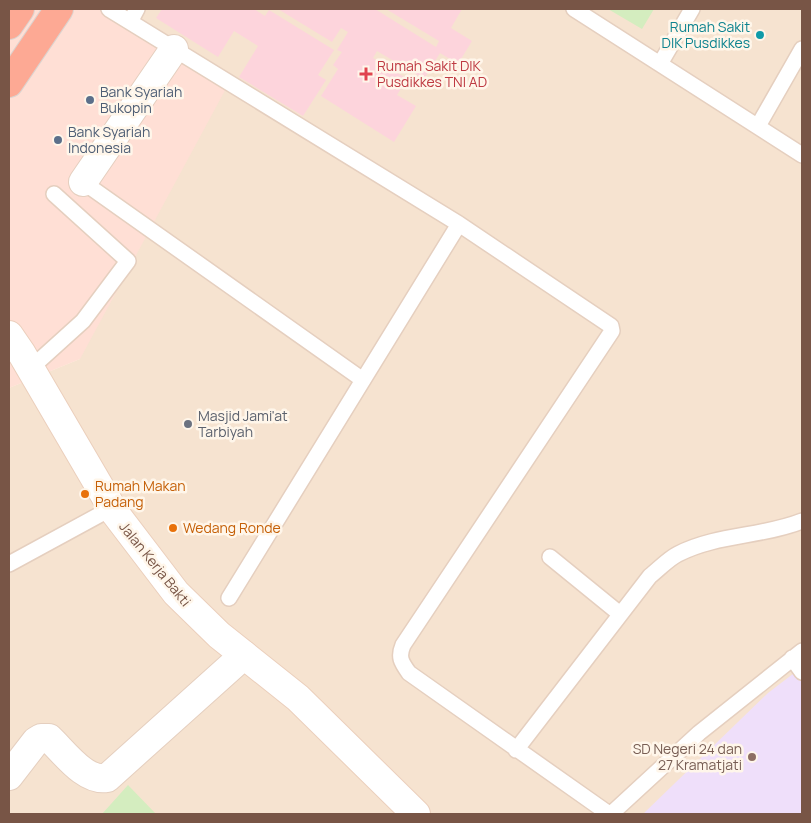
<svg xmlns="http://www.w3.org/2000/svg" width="811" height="823" viewBox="0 0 811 823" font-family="Manrope,sans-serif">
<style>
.residential{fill:#f6e3d0}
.commercial{fill:#ffdfd5}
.education{fill:#efdffa}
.medical{fill:#fdd4dc}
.green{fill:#d4edbf}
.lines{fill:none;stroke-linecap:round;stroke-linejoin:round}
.lane-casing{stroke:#e5cfbf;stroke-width:18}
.street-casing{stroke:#e5cfbf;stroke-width:30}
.secondary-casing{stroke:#ebcfbc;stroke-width:30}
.highway-casing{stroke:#dcd3cf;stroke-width:30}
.lane{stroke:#fff;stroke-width:15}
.street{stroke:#fff;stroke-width:28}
.secondary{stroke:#fff;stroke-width:28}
.highway{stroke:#fda994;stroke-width:28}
.culture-dot{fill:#0f9aa8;stroke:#fff6ea;stroke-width:2}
.health-dot{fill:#e0444e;stroke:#fff6ea;stroke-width:2}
.service-dot{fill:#5c6f8a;stroke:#fff6ea;stroke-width:2}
.worship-dot{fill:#6b7280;stroke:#fff6ea;stroke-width:2}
.food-dot{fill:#e8710a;stroke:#fff6ea;stroke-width:2}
.education-dot{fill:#8d6e63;stroke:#fff6ea;stroke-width:2}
.labels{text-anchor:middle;stroke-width:5;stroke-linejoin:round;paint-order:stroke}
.culture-label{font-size:14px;fill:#0d838f;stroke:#fff6ea;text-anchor:end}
.health-label{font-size:14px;fill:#be3a42;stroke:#fff6ea;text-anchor:start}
.service-label{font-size:14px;fill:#4e5e75;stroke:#fff6ea;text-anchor:start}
.worship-label{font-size:14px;fill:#5b616d;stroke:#fff6ea;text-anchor:start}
.food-label{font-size:14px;fill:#c56008;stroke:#fff6ea;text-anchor:start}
.street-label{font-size:14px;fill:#785546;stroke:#fff6ea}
.education-label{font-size:14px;fill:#785e54;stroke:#fff6ea;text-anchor:end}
</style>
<rect width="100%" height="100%" fill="#fef2e2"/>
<path class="residential" d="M 108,9 L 802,9 L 802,814 L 9,814 L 9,388 L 80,359 Z"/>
<path class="commercial" d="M 9,9 L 108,9 L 229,83 L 80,359 L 9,388 Z"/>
<path class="education" d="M 802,667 L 802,814 L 643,814 L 768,693 Z"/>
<path class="medical" d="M 162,9 L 254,9 L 265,16 L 269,10 L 334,50 L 318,75 L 326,80 L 303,116 L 239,77 L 258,46 L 234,31 L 218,57 L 156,18 Z
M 278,9 L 375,9 L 436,47 L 439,41 L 386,9 L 462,9 L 451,28 L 472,41 L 458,64 L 440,53 L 424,79 L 377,51 L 373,58 L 407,79 L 397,95 L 416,106 L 394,142 L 321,96 L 338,69 L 333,65 L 342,52 L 337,50 L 348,32 L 341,28 L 332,42 Z"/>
<path class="green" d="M 608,9 L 654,9 L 642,29 Z
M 128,785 L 156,814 L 102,814 Z"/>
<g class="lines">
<defs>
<path id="lane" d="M 109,9 L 459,224 L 611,326 L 612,331 L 403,645 C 398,657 401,662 409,673 L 609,814
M 574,9 L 802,155
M 130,22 L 137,9
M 660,64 L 692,9
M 758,126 L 802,49
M 83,182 L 363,380
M 31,368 L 83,321 L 128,261 L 54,194
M 550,557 L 620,614
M 9,564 L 112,508
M 229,598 L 459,224
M 792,658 L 802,672
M 516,750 L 650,576 C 659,569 668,559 678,554 C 717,534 762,537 802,521
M 611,814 L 699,733 L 802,651"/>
<path id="street" d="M 83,182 L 174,49
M 9,776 L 36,741 L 41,738 L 49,738 C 64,752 85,782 107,778 L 244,655"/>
<path id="secondary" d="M 9,335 L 22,354 L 115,513 L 176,593 L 219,635 L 298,698 L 416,814"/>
<path id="highway" d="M 9,25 L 20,9
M 9,83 L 59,9"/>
</defs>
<use href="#lane" class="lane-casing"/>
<use href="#street" class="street-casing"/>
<use href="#secondary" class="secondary-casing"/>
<use href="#highway" class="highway-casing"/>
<use href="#lane" class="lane"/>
<use href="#street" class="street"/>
<use href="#secondary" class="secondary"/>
<use href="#highway" class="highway"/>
</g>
<circle class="culture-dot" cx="760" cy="35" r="5"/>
<path class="health-dot" d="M363.5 66.5h5v5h5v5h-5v5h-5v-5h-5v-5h5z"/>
<g class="service-dot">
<circle cx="90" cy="100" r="5"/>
<circle cx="58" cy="140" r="5"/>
</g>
<circle class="worship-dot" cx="188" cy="424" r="5"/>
<g class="food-dot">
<circle cx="85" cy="494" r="5"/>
<circle cx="173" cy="528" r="5"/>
</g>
<circle class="education-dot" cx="752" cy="757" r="5"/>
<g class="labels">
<g class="culture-label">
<text x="750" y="32">Rumah Sakit<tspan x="750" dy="16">DIK Pusdikkes</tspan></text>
</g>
<g class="health-label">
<text x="377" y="71">Rumah Sakit DIK<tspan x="377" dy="16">Pusdikkes TNI AD</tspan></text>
</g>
<g class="service-label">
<text x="100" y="97">Bank Syariah<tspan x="100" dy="16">Bukopin</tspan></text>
<text x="68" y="137">Bank Syariah<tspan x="68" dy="16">Indonesia</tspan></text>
</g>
<g class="worship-label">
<text x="198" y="421">Masjid Jami'at<tspan x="198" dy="16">Tarbiyah</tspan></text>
</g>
<g class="food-label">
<text x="95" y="491">Rumah Makan<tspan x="95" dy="16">Padang</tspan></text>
<text x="183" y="533">Wedang Ronde</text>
</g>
<g class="street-label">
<text transform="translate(155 564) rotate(51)" y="5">Jalan Kerja Bakti</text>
</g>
<g class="education-label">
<text x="742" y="754">SD Negeri 24 dan<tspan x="742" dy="16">27 Kramatjati</tspan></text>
</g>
</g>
<rect width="811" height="823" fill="none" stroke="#785546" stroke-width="20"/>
</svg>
